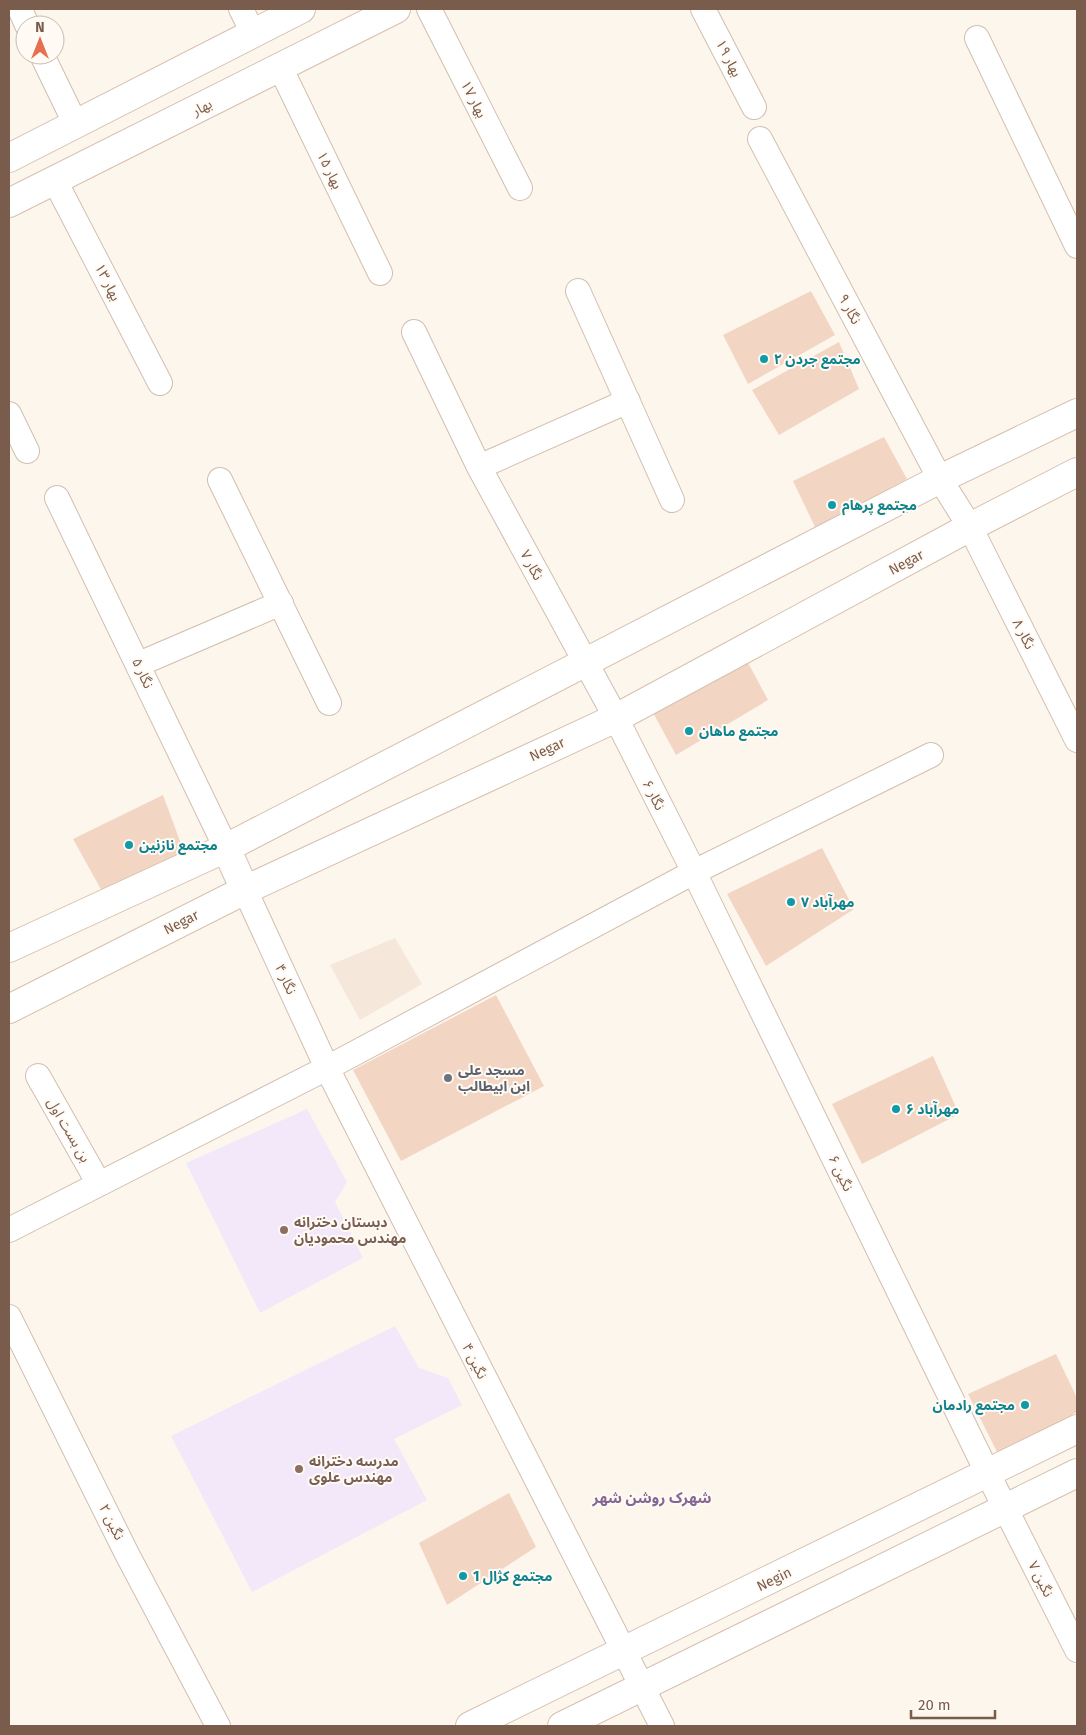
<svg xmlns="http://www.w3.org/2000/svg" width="1086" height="1735" viewBox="0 0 1086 1735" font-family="'Fira Sans','Noto Sans Arabic',sans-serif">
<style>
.residential{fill:#f5e8da}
.education{fill:#f3e8fa}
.building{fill:#f3d5c3}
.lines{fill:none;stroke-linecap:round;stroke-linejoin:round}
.street-casing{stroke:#d1beb0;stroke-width:26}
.secondary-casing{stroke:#d6c0b0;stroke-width:30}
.street{stroke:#fff;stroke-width:24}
.secondary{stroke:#fff;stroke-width:28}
.culture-dot{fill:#0f9aa8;stroke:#fffaf3;stroke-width:2}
.worship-dot{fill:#6b7280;stroke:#fffaf3;stroke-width:2}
.education-dot{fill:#8d6e63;stroke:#fffaf3;stroke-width:2}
.labels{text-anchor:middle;stroke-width:4;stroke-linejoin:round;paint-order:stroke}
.street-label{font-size:14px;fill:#7a5c4d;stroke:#fffaf3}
.culture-label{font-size:14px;font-weight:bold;fill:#0d838f;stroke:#fffaf3;text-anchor:start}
.worship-label{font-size:14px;font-weight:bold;fill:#5b616d;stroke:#fffaf3;text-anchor:start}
.education-label{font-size:14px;font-weight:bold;fill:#785e54;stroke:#fffaf3;text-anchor:start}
.neighbourhood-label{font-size:15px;font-weight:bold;fill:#846695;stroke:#fffaf3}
</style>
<rect width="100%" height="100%" fill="#fdf6ec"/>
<path class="residential" d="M 395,938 L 422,984 L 360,1020 L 330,965 Z"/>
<path class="education" d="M 307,1109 L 347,1182 L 335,1202 L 363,1258 L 260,1313 L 186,1163 Z
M 395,1326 L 419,1368 L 448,1378 L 462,1405 L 394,1439 L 427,1500 L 252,1592 L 171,1436 Z"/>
<path class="building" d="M 811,291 L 835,335 L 748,384 L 723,335 Z
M 839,342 L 859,389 L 779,435 L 752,390 Z
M 884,437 L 907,479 L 816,529 L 793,481 Z
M 746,659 L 768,700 L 676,755 L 650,707 Z
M 163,795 L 184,852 L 103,893 L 73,839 Z
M 822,848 L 854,909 L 766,966 L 727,894 Z
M 496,995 L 544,1086 L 401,1161 L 353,1070 Z
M 933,1056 L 959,1114 L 862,1164 L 832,1104 Z
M 1056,1354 L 1077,1398 L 1077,1412 L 998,1454 L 968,1394 Z
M 509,1493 L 536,1547 L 447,1605 L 419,1543 Z"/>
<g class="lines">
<defs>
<path id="street" d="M 20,9 L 27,25
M 241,9 L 253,33
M 429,9 L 520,188
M 703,9 L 754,107
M 977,38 L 1077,246
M 42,55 L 75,123
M 280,67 L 380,273
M 760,139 L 940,479 L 970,527 L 1077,740
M 55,181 L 160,383
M 578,291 L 672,500
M 414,332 L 479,467 L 616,718 L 694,872 L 988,1474 L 1077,1650
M 9,414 L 27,451
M 479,467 L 628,401
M 220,480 L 329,703
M 57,498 L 226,848
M 139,664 L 281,603
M 245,890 L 327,1068 L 662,1726
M 38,1076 L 99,1184
M 9,1230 L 327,1068 L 694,872 L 931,755
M 9,1317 L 127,1554 L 218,1726"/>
<path id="secondary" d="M 9,158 L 301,9
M 9,203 L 396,9
M 226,848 L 245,890
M 9,948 L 226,848 L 940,479 L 1077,413
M 9,1009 L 245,890 L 616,718 L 970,527 L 1077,472
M 470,1726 L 1077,1429
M 562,1726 L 1077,1473"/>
</defs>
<use href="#street" class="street-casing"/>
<use href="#secondary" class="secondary-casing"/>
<use href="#street" class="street"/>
<use href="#secondary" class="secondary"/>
</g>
<g class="culture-dot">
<circle cx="764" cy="359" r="5"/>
<circle cx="832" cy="505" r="5"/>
<circle cx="689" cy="731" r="5"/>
<circle cx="129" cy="845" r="5"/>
<circle cx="791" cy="902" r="5"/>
<circle cx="896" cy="1109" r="5"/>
<circle cx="1025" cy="1405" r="5"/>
<circle cx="463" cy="1576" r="5"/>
</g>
<circle class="worship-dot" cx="448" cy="1078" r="5"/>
<g class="education-dot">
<circle cx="284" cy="1230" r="5"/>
<circle cx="299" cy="1469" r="5"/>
</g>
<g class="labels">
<g class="street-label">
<text transform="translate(729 58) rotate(63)" y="5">بهار ۱۹</text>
<text transform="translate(474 99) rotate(63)" y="5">بهار ۱۷</text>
<text transform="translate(202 107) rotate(-27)" y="5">بهار</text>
<text transform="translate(330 170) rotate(64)" y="5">بهار ۱۵</text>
<text transform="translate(108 282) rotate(63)" y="5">بهار ۱۳</text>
<text transform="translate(850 309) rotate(62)" y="5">نگار ۹</text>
<text transform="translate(906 562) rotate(-28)" y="5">Negar</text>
<text transform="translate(532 565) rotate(62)" y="5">نگار ۷</text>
<text transform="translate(1024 634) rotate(63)" y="5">نگار ۸</text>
<text transform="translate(143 673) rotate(65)" y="5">نگار ۵</text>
<text transform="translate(547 749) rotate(-25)" y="5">Negar</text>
<text transform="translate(654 795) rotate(63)" y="5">نگار ۶</text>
<text transform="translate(181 922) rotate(-27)" y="5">Negar</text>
<text transform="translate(286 979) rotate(65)" y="5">نگار ۴</text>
<text transform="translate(69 1130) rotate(60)" y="5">بن بست اول</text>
<text transform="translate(841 1173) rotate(64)" y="5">نگین ۶</text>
<text transform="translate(475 1361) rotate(63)" y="5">نگین ۴</text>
<text transform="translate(112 1522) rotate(63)" y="5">نگین ۲</text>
<text transform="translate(774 1579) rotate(-26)" y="5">Negin</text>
<text transform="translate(1041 1579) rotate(63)" y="5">نگین ۷</text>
</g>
<g class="culture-label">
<text x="774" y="364">مجتمع جردن ۲</text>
<text x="842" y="510">مجتمع پرهام</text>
<text x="699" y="736">مجتمع ماهان</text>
<text x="139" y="850">مجتمع نازنین</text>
<text x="801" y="907">مهرآباد ۷</text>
<text x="906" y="1114">مهرآباد ۶</text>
<text x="1015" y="1410" text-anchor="end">مجتمع رادمان</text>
<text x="473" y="1581">مجتمع کژال 1</text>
</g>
<g class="worship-label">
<text x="458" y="1075">مسجد علی<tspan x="458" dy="16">ابن ابیطالب</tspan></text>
</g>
<g class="education-label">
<text x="294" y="1227">دبستان دخترانه<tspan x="294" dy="16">مهندس محمودیان</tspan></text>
<text x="309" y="1466">مدرسه دخترانه<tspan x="309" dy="16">مهندس علوی</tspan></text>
</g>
<g class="neighbourhood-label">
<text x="652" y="1503">شهرک روشن شهر</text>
</g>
</g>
<rect width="1086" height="1735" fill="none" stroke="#7a5c4d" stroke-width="20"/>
<g transform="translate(40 40)"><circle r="24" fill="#fffaf3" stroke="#cabbb1"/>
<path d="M0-4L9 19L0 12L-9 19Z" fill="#e76f51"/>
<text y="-8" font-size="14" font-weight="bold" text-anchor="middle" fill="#7a5c4d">N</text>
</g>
<path d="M911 1710v8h84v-8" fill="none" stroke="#7a5c4d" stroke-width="2.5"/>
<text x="918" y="1710" font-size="15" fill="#7a5c4d" stroke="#fffaf3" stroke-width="4" paint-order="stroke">20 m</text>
</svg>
